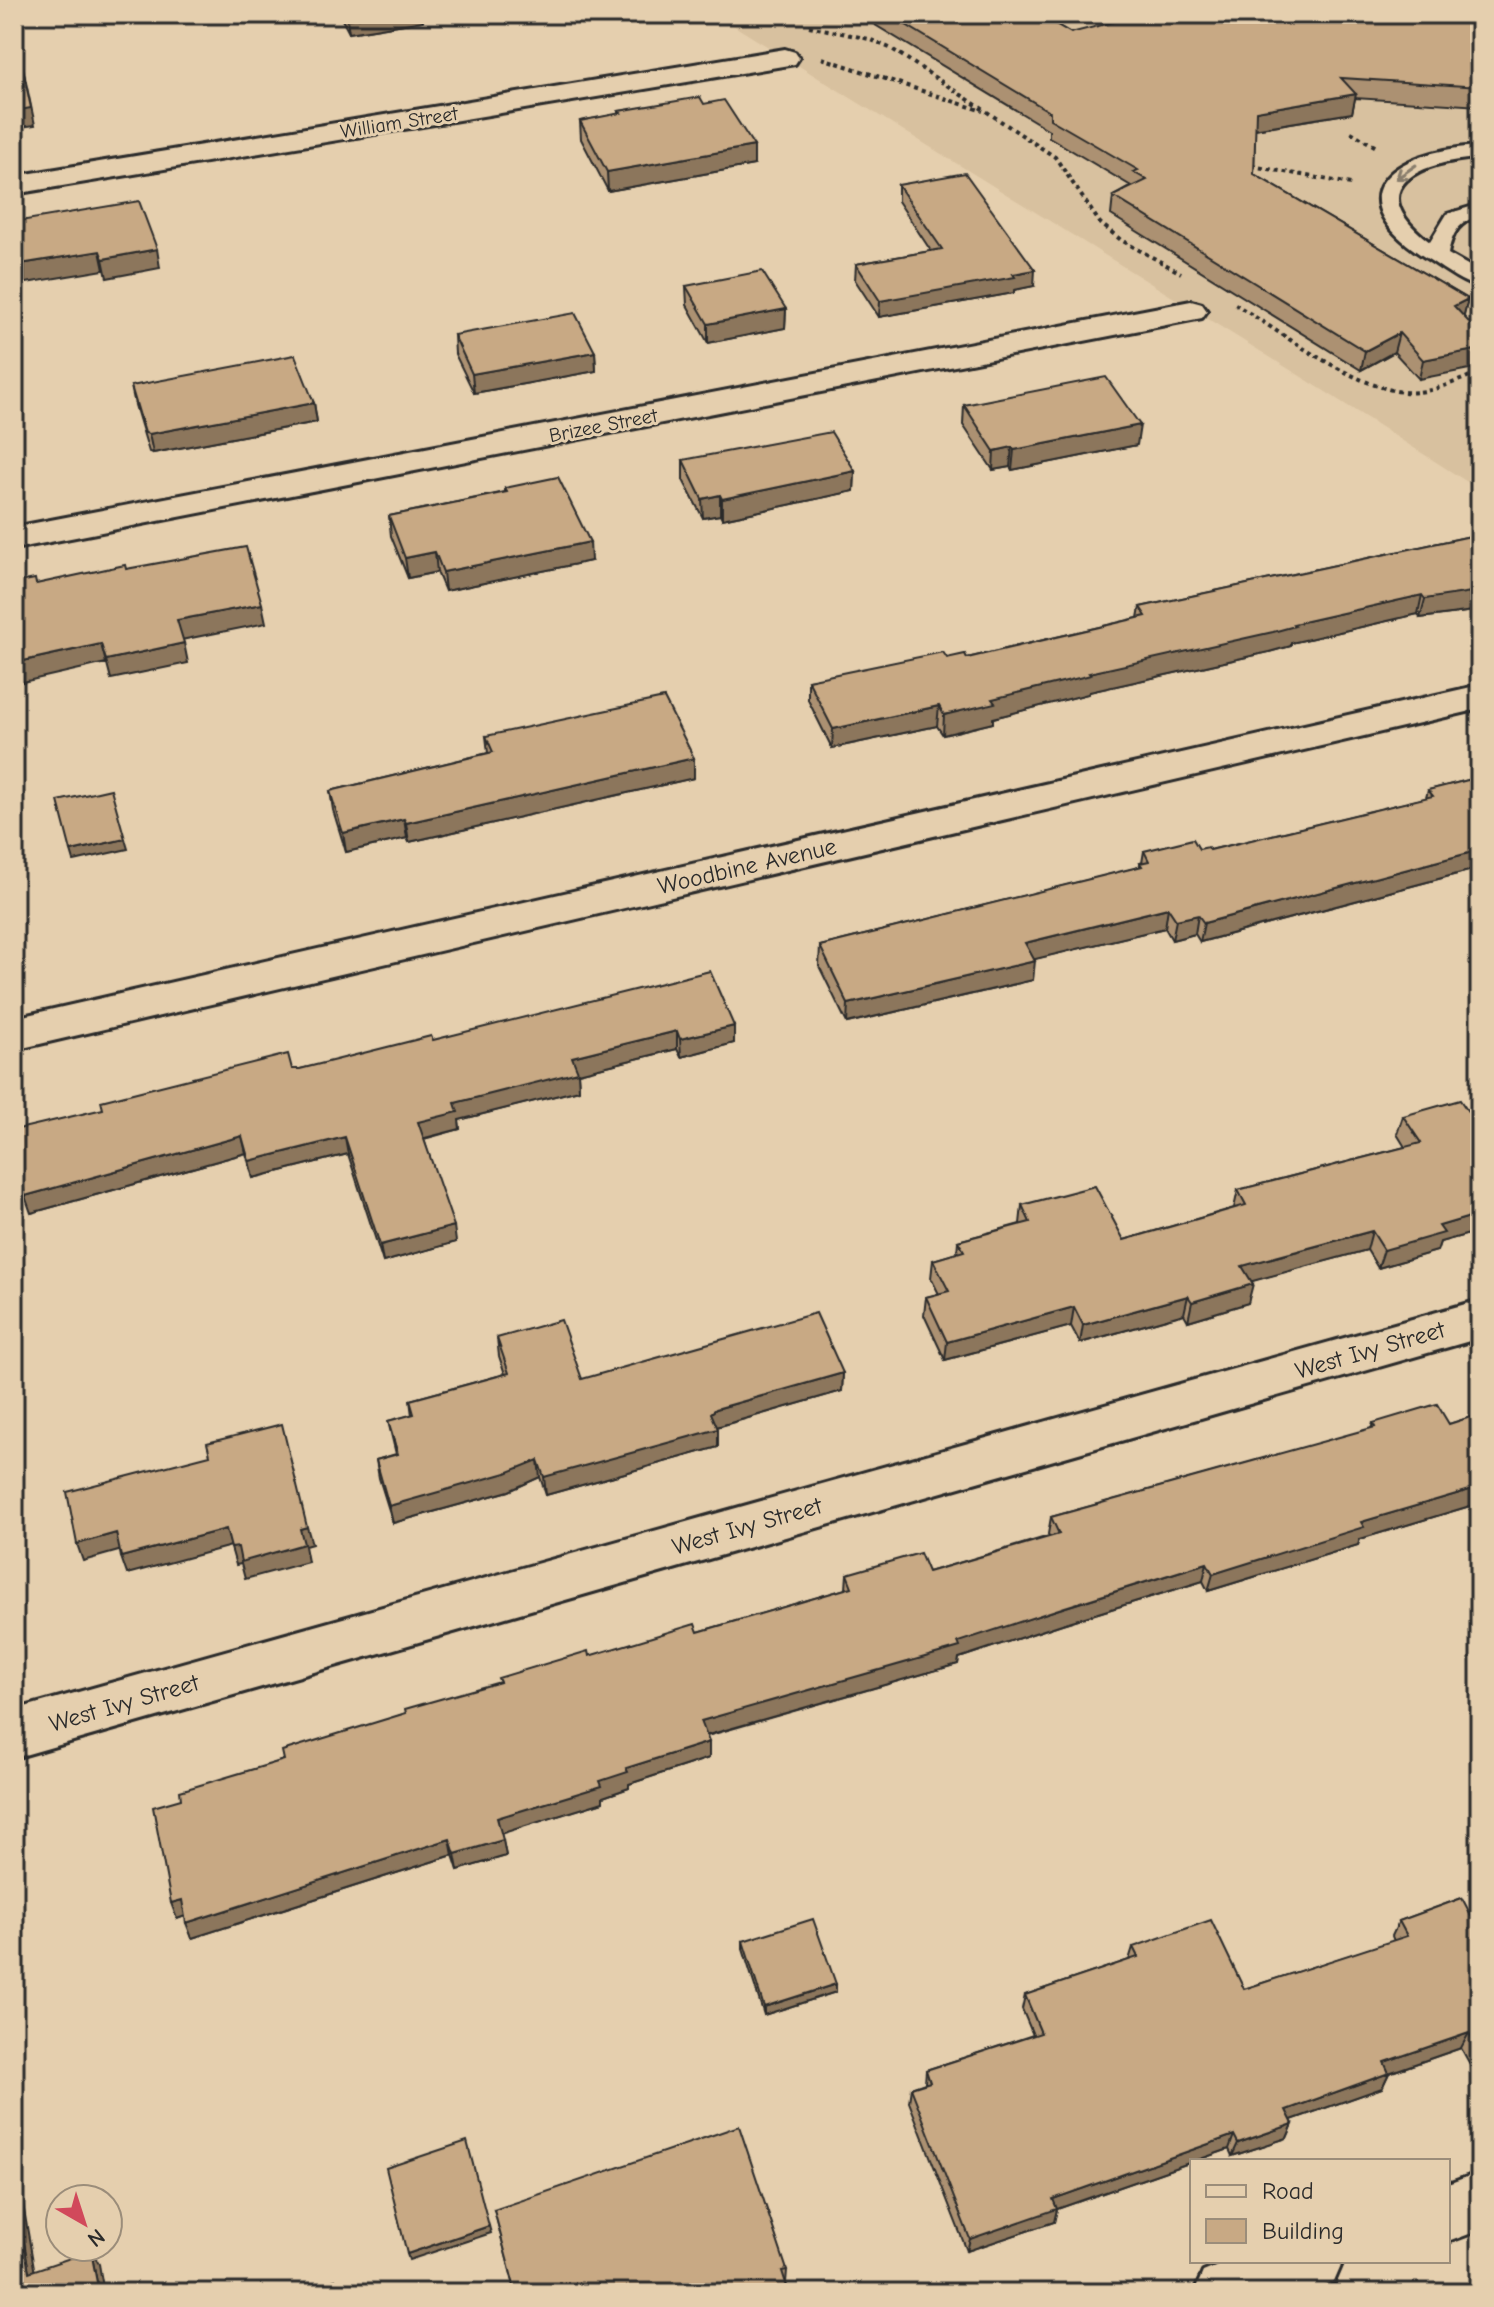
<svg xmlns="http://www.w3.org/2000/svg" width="1494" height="2307" viewBox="0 0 1494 2307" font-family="'Comic Neue',sans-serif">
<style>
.built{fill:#d8c19f}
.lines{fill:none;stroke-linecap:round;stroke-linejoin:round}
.service-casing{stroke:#2b2b2b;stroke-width:6}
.minor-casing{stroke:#2b2b2b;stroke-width:6}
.path{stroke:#2b2b2b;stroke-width:4;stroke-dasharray:4 4;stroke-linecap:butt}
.service{fill:#e5cfae;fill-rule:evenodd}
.minor{fill:#e5cfae;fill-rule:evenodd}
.wall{fill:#ac9172;stroke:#2b2b2b;stroke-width:2}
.shaded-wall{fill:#8c765c;stroke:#2b2b2b;stroke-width:2}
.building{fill:#c8a984;stroke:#2b2b2b;stroke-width:2}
.oneway{stroke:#887d6c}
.labels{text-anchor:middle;stroke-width:6;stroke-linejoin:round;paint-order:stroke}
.far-street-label{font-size:20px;fill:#2b2b2b;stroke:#e5cfae}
.street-label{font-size:24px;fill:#2b2b2b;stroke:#e5cfae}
</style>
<rect width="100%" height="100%" fill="#e5cfae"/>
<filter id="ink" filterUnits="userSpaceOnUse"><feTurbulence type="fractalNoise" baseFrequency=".0125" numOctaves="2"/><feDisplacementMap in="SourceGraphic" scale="16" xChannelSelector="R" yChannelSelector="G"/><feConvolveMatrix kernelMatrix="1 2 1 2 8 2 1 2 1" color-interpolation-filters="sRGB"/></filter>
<g filter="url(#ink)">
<path class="built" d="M 715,14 L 1480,14 L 1480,490 L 1318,387 Z"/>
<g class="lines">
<defs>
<path id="service" d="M 1480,146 L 1480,158 C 1422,161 1358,187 1430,242 L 1447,214 L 1480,204 L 1480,216 C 1459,221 1452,233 1448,254 L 1480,272 L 1480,288 C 1463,283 1446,271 1431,261 C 1329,199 1390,150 1480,146 Z"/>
<path id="minor" d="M 785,49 L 795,52 L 799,58 L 795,64 L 14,194 L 14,176 Z
M 1191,301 L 1202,304 L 1207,311 L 1202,318 L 14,549 L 14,527 Z
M 1480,685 L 1480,709 L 14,1050 L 14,1018 Z
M 1480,1300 L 1480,1338 L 14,1758 L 14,1710 Z
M 1480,2172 L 1480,2230 L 1448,2242 L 1448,2184 Z
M 1230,2261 L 1343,2261 L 1334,2282 L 1307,2293 L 1194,2293 L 1203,2272 Z"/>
</defs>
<use href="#service" class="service-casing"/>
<use href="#minor" class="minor-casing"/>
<path class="path" d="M 809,26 L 869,39 L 892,49 L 1055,157 L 1100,223 L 1121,240 L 1181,273
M 822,58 L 983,111
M 1351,132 L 1378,148
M 1252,166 L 1351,184
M 1235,304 C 1280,332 1352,386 1403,392 C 1429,395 1457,381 1480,372"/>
<use href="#service" class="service"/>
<use href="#minor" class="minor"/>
</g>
<path class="wall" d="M 339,14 L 422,14 L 423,21 L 349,33 Z
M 857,14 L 1038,14 L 1071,33 L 1480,14 L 1480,106 L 1355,98 L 1352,113 L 1255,129 L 1254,174 L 1468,299 L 1464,316 L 1419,379 L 1394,352 L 1361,370 L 1111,215 L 1113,196 L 1131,186 L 1049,137 L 1049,130 Z
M 704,104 L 754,165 L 608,191 L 581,139 L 580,121 L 619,114 L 619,111 Z
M 898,185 L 1034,286 L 1014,290 L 1014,293 L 879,317 L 855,280 L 856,264 L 931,251 L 898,201 Z
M 686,286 L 786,309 L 785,328 L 708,343 L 687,305 Z
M 454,335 L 595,352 L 596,371 L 474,393 L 455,354 Z
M 131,386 L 314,403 L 317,422 L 153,453 L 149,452 L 135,405 Z
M 964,405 L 1137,445 L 1012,470 L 1010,467 L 993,470 L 963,425 Z
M 683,460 L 855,471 L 854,491 L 722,519 L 720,515 L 703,518 L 683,480 Z
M 505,488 L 591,561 L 445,591 L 437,572 L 408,578 L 391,536 L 389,516 L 505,492 Z
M 1480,534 L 1480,601 L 1479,601 L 1477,606 L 1474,607 L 1473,611 L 1420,618 L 1418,614 L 1291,643 L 1291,646 L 1269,652 L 1089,692 L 1088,694 L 993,718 L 993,723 L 943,735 L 937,726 L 832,748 L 808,700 L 808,680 L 947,658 L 967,658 L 1138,618 L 1140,607 Z
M 486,736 L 694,758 L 694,778 L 409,842 L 407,838 L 346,852 L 333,810 L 330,791 L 488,753 Z
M 1480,777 L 1480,868 L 1200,942 L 1195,934 L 1172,940 L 1165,928 L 1034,959 L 1033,980 L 847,1023 L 819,966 L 820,946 L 1140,867 L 1140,863 L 1142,863 L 1144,851 L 1199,849 L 1210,850 L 1426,798 L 1428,790 Z
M 734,1026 L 734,1043 L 681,1057 L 677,1049 L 578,1073 L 579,1090 L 459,1120 L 460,1129 L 424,1139 L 456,1242 L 383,1262 L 348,1154 L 253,1178 L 246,1153 L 31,1213 L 292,1069 L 300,1069 L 433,1040 Z
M 1403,1116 L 1480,1126 L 1480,1231 L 1440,1242 L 1437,1251 L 1378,1268 L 1367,1250 L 1251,1281 L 1248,1303 L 1188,1321 L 1184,1314 L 1080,1343 L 1071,1326 L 945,1360 L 924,1315 L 926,1297 L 939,1294 L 931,1278 L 933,1260 L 957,1253 L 958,1241 L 1020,1224 L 1022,1205 L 1124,1240 L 1234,1208 L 1238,1190 L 1405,1147 L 1397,1134 Z
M 497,1338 L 582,1379 L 843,1373 L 842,1391 L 717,1427 L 718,1447 L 546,1495 L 540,1477 L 509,1491 L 393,1523 L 379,1478 L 376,1460 L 396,1454 L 388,1421 L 412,1415 L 410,1400 L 505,1374 L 499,1356 Z
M 1480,1414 L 1480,1503 L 1360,1539 L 1358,1545 L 1208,1591 L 1203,1581 L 1062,1624 L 959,1658 L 958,1664 L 707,1736 L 709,1758 L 629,1784 L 629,1788 L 603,1797 L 603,1802 L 501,1833 L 506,1856 L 458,1870 L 453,1855 L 192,1938 L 185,1916 L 177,1919 L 181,1799 L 406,1713 L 589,1656 L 698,1632 L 846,1589 L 847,1574 L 928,1572 L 1049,1536 L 1048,1534 L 1051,1517 L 1371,1429 L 1373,1423 L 1449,1424 Z
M 1462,1898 L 1480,2063 L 1471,2066 L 1461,2048 L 1389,2073 L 1382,2088 L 1291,2120 L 1293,2124 L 1287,2138 L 1232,2156 L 1229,2149 L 1057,2209 L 1054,2222 L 967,2251 L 909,2102 L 911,2088 L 925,2083 L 926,2070 L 1033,2035 L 1022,2009 L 1025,1995 L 1129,1960 L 1133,1947 L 1244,1989 L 1394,1941 L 1392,1936 L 1399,1921 Z
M 743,1941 L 836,1984 L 836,1992 L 764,2015 L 743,1949 Z
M 494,2210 L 787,2270 L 786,2283 L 789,2293 L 516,2293 Z"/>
<path class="shaded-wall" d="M 381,14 L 422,14 L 423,21 L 349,33 L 347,19 Z
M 14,26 L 35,125 L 14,128 Z
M 1356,94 L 1352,113 L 1253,129 L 1256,111 Z
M 754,146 L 754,165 L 608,191 L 607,172 Z
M 157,249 L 160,268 L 107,278 L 103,259 Z
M 100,251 L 104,270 L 14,285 L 14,265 Z
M 1035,270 L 1034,286 L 1014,290 L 1014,293 L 879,317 L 880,301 Z
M 1468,299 L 1463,318 L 1454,306 Z
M 786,309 L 785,328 L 708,343 L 708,324 Z
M 1399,333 L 1394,352 L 1361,370 L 1365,351 Z
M 1480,349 L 1480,367 L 1419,379 L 1423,360 Z
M 595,352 L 596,371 L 474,393 L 472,374 Z
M 314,403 L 317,422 L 153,453 L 149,434 Z
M 1140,425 L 1137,445 L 1012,470 L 1014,450 Z
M 1012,447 L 1010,467 L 993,470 L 994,451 Z
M 855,471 L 854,491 L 722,519 L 722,499 Z
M 720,495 L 720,515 L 703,518 L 702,499 Z
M 590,542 L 591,561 L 445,591 L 443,572 Z
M 435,552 L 437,572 L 408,578 L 405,558 Z
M 1480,582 L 1480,601 L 1479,601 L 1477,606 L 1474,607 L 1473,611 L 1420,618 L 1425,599 L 1475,588 Z
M 1422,595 L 1418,614 L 1291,643 L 1291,646 L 1269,652 L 1089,692 L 1088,694 L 993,718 L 993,723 L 943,735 L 944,715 L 992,699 L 1089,673 L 1293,624 Z
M 262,604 L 266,623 L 181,640 L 177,620 Z
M 184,643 L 188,663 L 111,679 L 106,660 Z
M 101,644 L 106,663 L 14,684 L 14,663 Z
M 939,706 L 937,726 L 832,748 L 833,729 Z
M 694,758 L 694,778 L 409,842 L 406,823 Z
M 404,819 L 407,838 L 346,852 L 343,833 Z
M 125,839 L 128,849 L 74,861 L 71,851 Z
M 1480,850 L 1480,868 L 1200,942 L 1204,923 Z
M 1168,908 L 1165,928 L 1023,962 L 1025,943 Z
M 1198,915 L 1195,934 L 1172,940 L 1176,920 Z
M 1035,961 L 1033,980 L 847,1023 L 848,1004 Z
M 734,1026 L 734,1043 L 681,1057 L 680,1039 Z
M 677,1031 L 677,1049 L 578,1073 L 579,1090 L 459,1120 L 460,1129 L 421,1139 L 418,1122 L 455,1103 L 572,1057 Z
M 242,1136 L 246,1153 L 31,1213 L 25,1196 Z
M 345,1137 L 348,1154 L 253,1178 L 249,1161 Z
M 1480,1214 L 1480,1231 L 1440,1242 L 1437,1251 L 1378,1268 L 1384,1250 L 1439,1226 Z
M 454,1226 L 456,1242 L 383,1262 L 380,1245 Z
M 1372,1231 L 1367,1250 L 1238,1285 L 1242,1266 Z
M 1253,1284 L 1248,1303 L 1188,1321 L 1192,1302 Z
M 1188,1296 L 1184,1314 L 1080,1343 L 1083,1325 Z
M 1074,1307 L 1071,1326 L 945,1360 L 947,1342 Z
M 843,1373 L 842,1391 L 716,1427 L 718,1429 L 718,1447 L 546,1495 L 544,1477 L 711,1413 L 716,1409 Z
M 538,1460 L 540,1477 L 509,1491 L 393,1523 L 389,1506 Z
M 1480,1487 L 1480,1503 L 1360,1539 L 1358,1545 L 1208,1591 L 1213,1574 L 1361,1522 Z
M 307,1527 L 312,1544 L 305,1546 L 308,1562 L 245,1579 L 241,1564 L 236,1565 L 231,1548 Z
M 226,1529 L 231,1546 L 127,1574 L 121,1557 Z
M 116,1533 L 122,1550 L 83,1561 L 77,1544 Z
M 1207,1563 L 1203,1581 L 1062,1624 L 959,1658 L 958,1664 L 701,1737 L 701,1721 Z
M 709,1742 L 709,1758 L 629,1784 L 629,1788 L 603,1797 L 603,1802 L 500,1834 L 497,1818 L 600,1781 L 626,1768 Z
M 450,1839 L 453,1855 L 192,1938 L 186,1923 Z
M 503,1840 L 506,1856 L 458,1870 L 455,1854 Z
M 182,1900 L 188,1915 L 177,1919 L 171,1903 Z
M 836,1984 L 836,1992 L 764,2015 L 764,2007 Z
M 1469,2033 L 1461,2048 L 1377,2077 L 1384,2062 Z
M 1479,2052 L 1480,2063 L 1471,2066 Z
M 14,2054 L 24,2117 L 14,2120 Z
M 1389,2073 L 1382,2088 L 1280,2124 L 1286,2110 Z
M 1293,2124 L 1287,2138 L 1232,2156 L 1238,2143 Z
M 1234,2135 L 1229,2149 L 1057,2209 L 1054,2222 L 967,2251 L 970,2239 L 1053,2199 Z
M 14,2152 L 37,2285 L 29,2272 L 14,2185 Z
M 489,2226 L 491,2233 L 409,2260 L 407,2254 Z
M 91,2251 L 99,2264 L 104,2293 L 99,2293 Z"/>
<path class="building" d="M 344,14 L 381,14 L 347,19 Z
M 888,14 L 1038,14 L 1071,33 L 1145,14 L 1480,14 L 1480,87 L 1341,78 L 1356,94 L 1256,111 L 1254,174 L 1468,299 L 1454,306 L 1480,334 L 1480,349 L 1423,360 L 1399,333 L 1365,351 L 1113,196 L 1147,180 L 1133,172 L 1138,170 L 1050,119 L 1050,112 Z
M 14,27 L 31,108 L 14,111 Z
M 700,97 L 704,104 L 724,100 L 754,146 L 607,172 L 580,121 L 621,113 L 619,111 Z
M 965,173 L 1035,270 L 1013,274 L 1015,277 L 880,301 L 856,264 L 942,249 L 898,185 Z
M 139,201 L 157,249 L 103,259 L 100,251 L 14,265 L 14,222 Z
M 762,271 L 786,309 L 708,324 L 686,286 Z
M 575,313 L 595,352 L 472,374 L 454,335 Z
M 295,355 L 314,403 L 149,434 L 145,433 L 131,386 Z
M 1106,377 L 1140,425 L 1014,450 L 1012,447 L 994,451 L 964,405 Z
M 831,432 L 855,471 L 722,499 L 720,495 L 702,499 L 683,460 Z
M 558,477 L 590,542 L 443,572 L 435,552 L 405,558 L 389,516 L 507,492 L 505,488 Z
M 1480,534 L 1480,582 L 1479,582 L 1480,587 L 1475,588 L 1478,591 L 1425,599 L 1422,595 L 1293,624 L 1295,626 L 1273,632 L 1089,673 L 1091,675 L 992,699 L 995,703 L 944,715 L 939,706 L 833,729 L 808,680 L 943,652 L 947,658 L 965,654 L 967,658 L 1146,616 L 1140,607 Z
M 246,547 L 262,604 L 177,620 L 184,643 L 106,660 L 101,644 L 14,663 L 14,583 L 35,579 L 36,584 L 125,565 L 126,569 Z
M 664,698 L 694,758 L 406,823 L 404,819 L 343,833 L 330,791 L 493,752 L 486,736 Z
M 1480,777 L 1480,850 L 1204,923 L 1198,915 L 1176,920 L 1168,908 L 1025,943 L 1035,961 L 848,1004 L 820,946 L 1142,866 L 1140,863 L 1149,861 L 1144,851 L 1193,839 L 1199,849 L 1208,847 L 1210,850 L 1433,796 L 1428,790 Z
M 111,789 L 125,839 L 71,851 L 58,801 Z
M 710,971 L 734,1026 L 680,1039 L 677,1031 L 572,1057 L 578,1072 L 455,1103 L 458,1112 L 418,1122 L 454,1226 L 380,1245 L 345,1137 L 249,1161 L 242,1136 L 25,1196 L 14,1145 L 14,1130 L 103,1109 L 101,1101 L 288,1054 L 292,1069 L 300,1069 L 431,1036 L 433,1040 Z
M 1460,1100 L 1478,1126 L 1480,1126 L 1480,1214 L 1439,1226 L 1444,1233 L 1384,1250 L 1372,1231 L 1242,1266 L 1253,1284 L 1192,1302 L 1188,1296 L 1083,1325 L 1074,1307 L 947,1342 L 926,1297 L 949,1291 L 933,1260 L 964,1251 L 958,1241 L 1030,1222 L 1022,1205 L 1095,1186 L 1124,1240 L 1246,1205 L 1238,1190 L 1421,1143 L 1403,1116 Z
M 816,1313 L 843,1373 L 716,1409 L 711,1413 L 718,1429 L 544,1477 L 538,1460 L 506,1473 L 389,1506 L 376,1460 L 398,1454 L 388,1421 L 414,1414 L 410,1400 L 509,1373 L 497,1338 L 561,1320 L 582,1379 Z
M 1437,1404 L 1449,1424 L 1480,1414 L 1480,1487 L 1361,1522 L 1364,1527 L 1213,1574 L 1207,1563 L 1065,1607 L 958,1642 L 960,1647 L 701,1721 L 709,1742 L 626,1768 L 628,1772 L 600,1781 L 602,1786 L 497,1818 L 503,1840 L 455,1854 L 450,1839 L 186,1923 L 182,1900 L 171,1903 L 153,1807 L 181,1799 L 180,1791 L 284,1760 L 282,1751 L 406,1713 L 405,1709 L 500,1682 L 498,1678 L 588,1651 L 589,1656 L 695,1624 L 698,1632 L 852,1587 L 847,1574 L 920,1553 L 928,1572 L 1059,1534 L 1051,1517 L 1375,1427 L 1373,1423 Z
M 282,1424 L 307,1527 L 300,1529 L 304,1544 L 241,1562 L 238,1547 L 231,1548 L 226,1529 L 121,1557 L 116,1533 L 77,1544 L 67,1492 L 210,1455 L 207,1443 Z
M 1462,1898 L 1480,1932 L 1480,2052 L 1469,2033 L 1384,2062 L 1389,2073 L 1286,2110 L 1293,2124 L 1238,2143 L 1234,2135 L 1053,2199 L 1057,2209 L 970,2239 L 911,2088 L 930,2082 L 926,2070 L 1041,2033 L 1025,1995 L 1138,1957 L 1133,1947 L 1211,1920 L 1244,1989 L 1407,1936 L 1399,1921 Z
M 813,1919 L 836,1984 L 764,2007 L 743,1941 Z
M 739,2126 L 787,2270 L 782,2271 L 789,2293 L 516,2293 L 494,2210 Z
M 467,2141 L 489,2226 L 407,2254 L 386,2168 Z
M 14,2185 L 29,2272 L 91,2251 L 99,2293 L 14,2293 Z
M 335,2280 L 338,2293 L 296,2293 Z"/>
<defs><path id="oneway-shaft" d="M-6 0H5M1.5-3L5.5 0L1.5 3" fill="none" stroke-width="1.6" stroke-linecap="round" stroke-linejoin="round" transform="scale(2)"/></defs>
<use class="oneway" href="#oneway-shaft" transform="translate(1406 172) rotate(145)"/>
</g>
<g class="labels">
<g class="far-street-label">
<text transform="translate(399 122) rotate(-9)" y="7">William Street</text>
<text transform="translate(603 425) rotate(-11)" y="7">Brizee Street</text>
</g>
<g class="street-label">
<text transform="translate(747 866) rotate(-13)" y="8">Woodbine Avenue</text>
<text transform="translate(1370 1350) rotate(-16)" y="8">West Ivy Street</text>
<text transform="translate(747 1526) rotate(-16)" y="8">West Ivy Street</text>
<text transform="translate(124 1703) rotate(-16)" y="8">West Ivy Street</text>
</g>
</g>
<rect width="1494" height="2307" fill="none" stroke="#e5cfae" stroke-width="48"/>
<rect x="24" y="24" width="1446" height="2259" fill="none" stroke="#2b2b2b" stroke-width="3" filter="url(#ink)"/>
<rect x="1190" y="2159" width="260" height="104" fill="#e5cfae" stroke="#9b8d7a" stroke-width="2"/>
<rect x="1206" y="2185" width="40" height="12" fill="#e5cfae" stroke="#9b8d7a" stroke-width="2"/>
<text x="1262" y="2199" font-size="24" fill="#2b2b2b">Road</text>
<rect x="1206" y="2219" width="40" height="24" fill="#c8a984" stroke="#9b8d7a" stroke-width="2"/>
<text x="1262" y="2239" font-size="24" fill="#2b2b2b">Building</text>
<g transform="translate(84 2223) rotate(141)"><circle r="38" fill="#e5cfae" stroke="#9b8d7a" stroke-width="2"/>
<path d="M0-6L14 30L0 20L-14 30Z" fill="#d1495b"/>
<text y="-12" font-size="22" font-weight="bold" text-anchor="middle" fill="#2b2b2b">N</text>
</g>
</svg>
